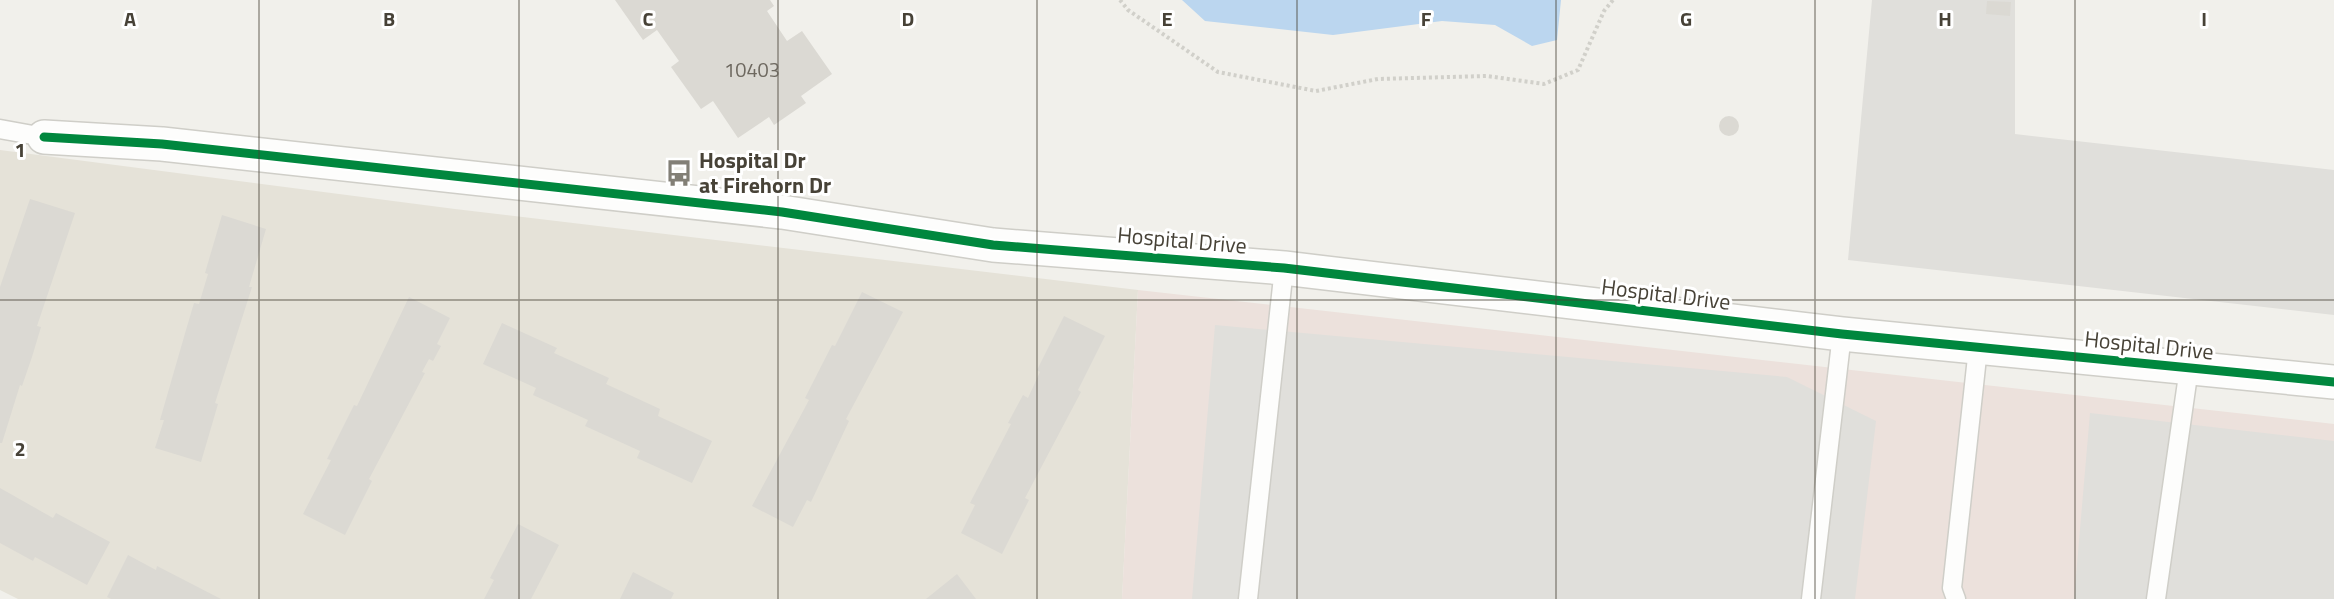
<svg xmlns="http://www.w3.org/2000/svg" width="2334" height="599" viewBox="0 0 2334 599" font-family="'Titillium Web',sans-serif">
<style>
.residential{fill:#e5e2d8}
.medical{fill:#ece1dc}
.parking{fill:#e0dfdb}
.water{fill:#bbd6ef}
.building{fill:#dbd9d3}
.lines{fill:none;stroke-linecap:round;stroke-linejoin:round}
.lane-casing{stroke:#cfcec8;stroke-width:21}
.street-casing{stroke:#cfcec8;stroke-width:36}
.path{stroke:#d1d0ca;stroke-width:4;stroke-dasharray:3 3;stroke-linecap:butt}
.lane{stroke:#fdfdfc;stroke-width:18}
.street{stroke:#fdfdfc;stroke-width:33}
.cycleway-casing{stroke:#fff;stroke-width:13}
.cycleway{stroke:#00873e;stroke-width:9}
.grid{fill:none;stroke:#474237;stroke-width:1.5;stroke-opacity:0.55}
.labels{text-anchor:middle;stroke-width:6;stroke-linejoin:round;paint-order:stroke}
.number-label{font-size:20px;fill:#6d685f}
.poi-label{font-size:22px;font-weight:bold;fill:#474237;stroke:#fff;text-anchor:start}
.street-label{font-size:22px;fill:#474237;stroke:#fff}
.grid-label{font-size:20px;text-anchor:middle;font-weight:bold;fill:#474237;stroke:#fff;stroke-width:6;stroke-linejoin:round;paint-order:stroke}
</style>
<rect width="100%" height="100%" fill="#f1f0eb"/>
<path class="residential" d="M 0,150 L 455,209 L 1138,290 L 1122,599 L 18,599 L 0,590 Z"/>
<path class="medical" d="M 1138,290 L 2334,424 L 2334,599 L 1122,599 Z"/>
<path class="parking" d="M 1872,0 L 2015,0 L 2015,134 L 2334,170 L 2334,315 L 1848,260 Z
M 1215,325 L 1787,377 L 1876,421 L 1855,599 L 1192,599 Z
M 2090,413 L 2334,441 L 2334,599 L 2074,599 Z"/>
<path class="water" d="M 1182,0 L 1561,0 L 1557,40 L 1532,46 L 1495,25 L 1442,21 L 1333,35 L 1205,21 Z"/>
<path class="building" d="M 615,0 L 770,0 L 774,6 L 767,11 L 787,41 L 802,31 L 832,74 L 801,96 L 806,103 L 774,125 L 769,117 L 738,138 L 713,101 L 701,109 L 671,67 L 679,61 L 657,30 L 643,40 Z
M 1987,1 L 2011,2 L 2010,16 L 1986,14 Z
M1719 126a10 10 0 1 1 20 0a10 10 0 1 1-20 0Z
M 30,199 L 75,213 L 37,326 L 41,327 L 32,357 L 22,386 L 20,385 L 2,443 L 0,443 L 0,287 Z
M 222,215 L 266,229 L 249,287 L 252,287 L 215,403 L 218,404 L 201,462 L 155,448 L 164,420 L 160,420 L 186,330 L 194,303 L 199,304 L 208,274 L 205,273 Z
M 862,292 L 903,312 L 846,419 L 849,421 L 811,502 L 807,500 L 793,527 L 752,506 L 801,415 L 809,400 L 805,398 L 832,345 L 835,346 Z
M 409,297 L 450,318 L 437,344 L 441,346 L 433,361 L 429,359 L 422,372 L 425,373 L 369,479 L 372,481 L 345,535 L 303,514 L 331,460 L 327,459 L 354,405 L 357,406 Z
M 1064,316 L 1105,336 L 1078,390 L 1081,392 L 1025,498 L 1029,500 L 1002,554 L 961,533 L 975,505 L 970,503 L 1011,424 L 1008,423 L 1023,395 L 1028,398 L 1040,372 L 1037,370 Z
M 502,323 L 557,348 L 554,353 L 609,378 L 606,384 L 660,409 L 658,416 L 712,441 L 692,483 L 637,458 L 640,451 L 585,426 L 588,420 L 533,395 L 536,388 L 483,364 Z
M 0,488 L 53,518 L 56,513 L 110,542 L 87,585 L 35,557 L 33,561 L 0,543 Z
M 518,524 L 559,545 L 531,599 L 484,599 L 494,580 L 490,578 Z
M 128,555 L 156,570 L 157,566 L 221,599 L 111,599 L 107,597 Z
M 633,572 L 674,593 L 671,599 L 620,599 Z
M 957,574 L 976,599 L 926,599 Z"/>
<g class="lines">
<defs>
<path id="lane" d="M 0,129 L 44,137
M 1248,599 L 1284,268
M 1811,599 L 1842,334
M 1956,599 L 1952,588 L 1978,348
M 2156,599 L 2189,368"/>
<path id="street" d="M 44,137 L 162,144 L 782,212 L 993,245 L 1284,268 L 1842,334 L 2334,382"/>
</defs>
<use href="#lane" class="lane-casing"/>
<use href="#street" class="street-casing"/>
<path class="path" d="M 1120,0 L 1128,10 L 1218,72 L 1316,91 L 1378,79 L 1487,76 L 1544,84 L 1578,70 L 1604,11 L 1613,0"/>
<use href="#lane" class="lane"/>
<use href="#street" class="street"/>
<defs>
<path id="cycleway" d="M 44,137 L 162,144 L 782,212 L 993,245 L 1284,268 L 1842,334 L 2334,382"/>
</defs>
<use href="#cycleway" class="cycleway-casing"/>
<use href="#cycleway" class="cycleway"/>
</g>
<path class="grid" d="M 259,0 L 259,599M 519,0 L 519,599M 778,0 L 778,599M 1037,0 L 1037,599M 1297,0 L 1297,599M 1556,0 L 1556,599M 1815,0 L 1815,599M 2075,0 L 2075,599M 0,300 L 2334,300"/>
<defs>
<symbol id="bus-bare" viewBox="-9 -9 18 18"><path d="M-5-6H5V4H4V6H2V4H-2V6H-4V4H-5ZM-3.5-4V0h7V-4ZM-3.5 1.2v1.5H-2V1.2ZM2 1.2v1.5H3.5V1.2Z" fill="#827f76" stroke="#fff" stroke-width="2.5" paint-order="stroke"/></symbol>
</defs>
<g fill-rule="evenodd">
<use href="#bus-bare" x="660" y="154" width="38" height="38"/>
</g>
<g class="labels">
<g class="number-label">
<text x="752" y="77">10403</text>
</g>
<g class="poi-label">
<text x="699" y="168">Hospital Dr<tspan x="699" dy="25">at Firehorn Dr</tspan></text>
</g>
<g class="street-label">
<text transform="translate(1182 240) rotate(5)" y="8">Hospital Drive</text>
<text transform="translate(1666 294) rotate(7)" y="8">Hospital Drive</text>
<text transform="translate(2149 345) rotate(6)" y="8">Hospital Drive</text>
</g>
</g>
<g class="grid-label">
<text x="130" y="26">A</text>
<text x="389" y="26">B</text>
<text x="648" y="26">C</text>
<text x="908" y="26">D</text>
<text x="1167" y="26">E</text>
<text x="1426" y="26">F</text>
<text x="1686" y="26">G</text>
<text x="1945" y="26">H</text>
<text x="2204" y="26">I</text>
<text x="20" y="157">1</text>
<text x="20" y="456">2</text>
</g>
</svg>
